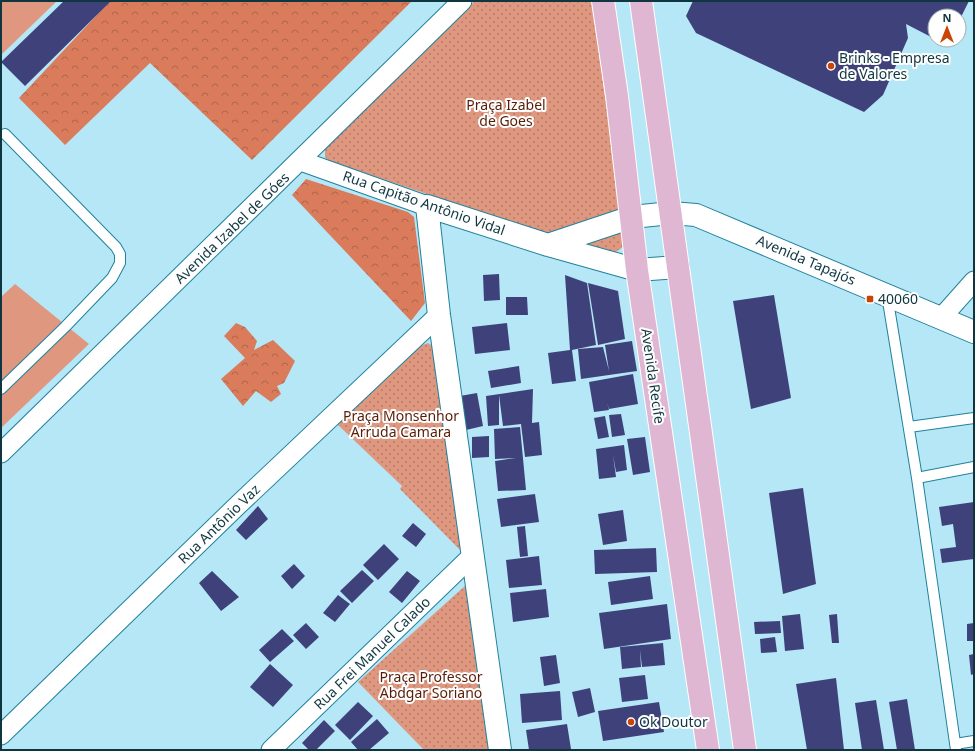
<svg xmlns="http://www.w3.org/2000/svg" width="975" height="751" viewBox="0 0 975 751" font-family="'Noto Sans',sans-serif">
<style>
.grass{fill:#df977f}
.forest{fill:url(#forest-crowns)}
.park{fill:url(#park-dots)}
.building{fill:#3f427a}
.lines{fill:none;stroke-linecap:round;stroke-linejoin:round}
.service-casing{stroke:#20829b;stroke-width:12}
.minor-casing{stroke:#20829b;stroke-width:21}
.tertiary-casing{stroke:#20829b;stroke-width:24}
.secondary-casing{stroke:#20829b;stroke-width:24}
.primary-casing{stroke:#fff;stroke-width:24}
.service{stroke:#fff;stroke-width:10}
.minor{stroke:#fff;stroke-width:19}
.tertiary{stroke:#fff;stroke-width:22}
.secondary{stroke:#fff;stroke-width:22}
.primary{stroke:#dfb7d3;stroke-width:22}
.poi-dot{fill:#ca4404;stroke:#fefefe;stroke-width:1.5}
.labels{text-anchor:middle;stroke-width:4;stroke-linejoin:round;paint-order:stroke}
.poi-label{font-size:14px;fill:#0f3640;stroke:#fefefe;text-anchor:start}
.park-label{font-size:14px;fill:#581c06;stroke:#fefefe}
.street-label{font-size:14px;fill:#0f3640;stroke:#fefefe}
</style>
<defs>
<pattern id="forest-crowns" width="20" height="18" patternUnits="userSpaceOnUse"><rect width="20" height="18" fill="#da7b5b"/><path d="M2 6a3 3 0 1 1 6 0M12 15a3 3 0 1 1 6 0" fill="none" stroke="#af664d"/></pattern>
<pattern id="park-dots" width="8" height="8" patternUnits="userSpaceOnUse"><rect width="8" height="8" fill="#df977f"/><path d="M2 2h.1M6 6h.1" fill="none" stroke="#b37c69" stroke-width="1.8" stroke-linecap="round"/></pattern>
</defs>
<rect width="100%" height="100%" fill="#b5e7f7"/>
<path class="grass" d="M 1,1 L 57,1 L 1,55 Z
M 15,284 L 89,344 L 1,428 L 1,297 Z"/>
<path class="forest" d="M 110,1 L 412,1 L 252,160 L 150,63 L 65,145 L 19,98 Z
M 306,179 L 408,212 L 414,217 L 425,303 L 411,321 L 292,195 Z
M 236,323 L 245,327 L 257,341 L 254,350 L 273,340 L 295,361 L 284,383 L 277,386 L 281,394 L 271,402 L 256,391 L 243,406 L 221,379 L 245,358 L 224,336 Z"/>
<path class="park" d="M 475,1 L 592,1 L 625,242 L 623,247 L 614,253 L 513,223 L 329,161 L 325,157 L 325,148 Z
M 428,343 L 434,347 L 463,553 L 400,489 L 402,486 L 337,424 L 418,347 Z
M 466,585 L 492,750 L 424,750 L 358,682 Z"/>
<path class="building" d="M 64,1 L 111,1 L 25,86 L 1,62 Z
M 693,1 L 969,1 L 959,21 L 959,16 L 935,16 L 935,39 L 906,24 L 908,38 L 883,95 L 864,112 L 696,33 L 686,16 Z
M 937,40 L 950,40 L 948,45 Z
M 499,274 L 500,300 L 484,301 L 483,275 Z
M 565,275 L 587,283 L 596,345 L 572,350 L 576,381 L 552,384 L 548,353 L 570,350 Z
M 588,283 L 618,291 L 625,339 L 598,345 Z
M 774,295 L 791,398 L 751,409 L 733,301 Z
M 506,297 L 527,297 L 528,315 L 506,315 Z
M 507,323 L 510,350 L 475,354 L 472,327 Z
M 632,341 L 637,371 L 581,379 L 578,349 L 603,347 L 609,371 L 605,345 Z
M 519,366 L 521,383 L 491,388 L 488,371 Z
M 633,374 L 638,404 L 609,409 L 607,403 L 609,410 L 594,412 L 589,382 Z
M 533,389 L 532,423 L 539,422 L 542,455 L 525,457 L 521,424 L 503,426 L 499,395 L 499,425 L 488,426 L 486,396 Z
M 477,393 L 483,426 L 466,430 L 460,396 Z
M 621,414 L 625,435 L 612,437 L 609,415 Z
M 605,416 L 609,437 L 598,439 L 594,418 Z
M 520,427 L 526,490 L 498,491 L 495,461 L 516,458 L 495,459 L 494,429 Z
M 489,436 L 489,457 L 472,458 L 472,437 Z
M 645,437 L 650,472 L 633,475 L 627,439 Z
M 624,445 L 627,470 L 616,472 L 613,455 L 616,477 L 599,479 L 596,449 Z
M 803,488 L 816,584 L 783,594 L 769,493 Z
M 535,494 L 539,522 L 501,527 L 497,499 Z
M 974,502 L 974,559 L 942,563 L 940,549 L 956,547 L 953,524 L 942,526 L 939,507 Z
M 258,506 L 268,519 L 246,540 L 236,530 Z
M 623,510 L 627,541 L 603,545 L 598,514 Z
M 413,523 L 426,534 L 416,547 L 402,536 Z
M 525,526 L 528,556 L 520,557 L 517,527 Z
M 384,544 L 399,559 L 378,580 L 363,565 Z
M 656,548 L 657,572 L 595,574 L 594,550 Z
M 539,556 L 542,585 L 509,588 L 506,560 Z
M 294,564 L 305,576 L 292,589 L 281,576 Z
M 362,570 L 374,581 L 352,603 L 340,591 Z
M 212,571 L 239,597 L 221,611 L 199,583 Z
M 407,571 L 420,581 L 402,603 L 389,592 Z
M 650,576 L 653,599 L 611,605 L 608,582 Z
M 546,589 L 549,617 L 513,622 L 510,593 Z
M 338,595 L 350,604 L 335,622 L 323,613 Z
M 667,604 L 671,639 L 604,649 L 599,613 Z
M 800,614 L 804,649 L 785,651 L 782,616 Z
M 837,614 L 839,643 L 832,643 L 829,615 Z
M 780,621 L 781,633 L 755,634 L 754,622 Z
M 306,623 L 319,637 L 306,649 L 293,635 Z
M 974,623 L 974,641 L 967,641 L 967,624 Z
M 282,629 L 294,641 L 270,662 L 259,650 Z
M 775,637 L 777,652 L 761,653 L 760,639 Z
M 663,643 L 665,665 L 642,667 L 640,650 L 641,667 L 622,669 L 620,647 Z
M 974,654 L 974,674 L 971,675 L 969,655 Z
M 556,655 L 560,683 L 544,686 L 540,657 Z
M 270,664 L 293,685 L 273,707 L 250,687 Z
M 645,675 L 648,699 L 622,702 L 619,678 Z
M 836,678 L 844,750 L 807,750 L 796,684 Z
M 590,688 L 595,712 L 578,717 L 572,692 Z
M 560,691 L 562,720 L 522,723 L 520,694 Z
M 907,699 L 915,750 L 897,750 L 889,702 Z
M 876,700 L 884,750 L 862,750 L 855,703 Z
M 358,702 L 373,716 L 350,740 L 335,725 Z
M 659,702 L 664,732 L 603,741 L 598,711 Z
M 377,719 L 389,733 L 369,750 L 358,750 L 351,742 Z
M 324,720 L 335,731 L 316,750 L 309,750 L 302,743 Z
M 567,724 L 571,749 L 529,750 L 526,730 Z"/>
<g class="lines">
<defs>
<path id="service" d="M 887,295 L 917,478 L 956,750
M 1,389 L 65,327 L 112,278 L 120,263 L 120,254 L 116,247 L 5,134
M 909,427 L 974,418
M 917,478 L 974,467
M 955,744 L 974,741"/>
<path id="minor" d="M 301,161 L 427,206
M 942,317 L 974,281
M 1,453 L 462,1
M 1,735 L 239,504 L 439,315
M 271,750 L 472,556"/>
<path id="tertiary" d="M 548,245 L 632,217 L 671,213
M 500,750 L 439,315 L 427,206 L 548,245 L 637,270 L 678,267"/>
<path id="secondary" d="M 671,213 L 696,215 L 974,332"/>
<path id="primary" d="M 603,1 L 617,96 L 637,270 L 708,750
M 641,1 L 745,750"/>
</defs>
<use href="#service" class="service-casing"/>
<use href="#minor" class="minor-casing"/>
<use href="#tertiary" class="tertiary-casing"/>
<use href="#secondary" class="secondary-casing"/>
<use href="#primary" class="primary-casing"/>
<use href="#service" class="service"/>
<use href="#minor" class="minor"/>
<use href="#tertiary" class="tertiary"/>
<use href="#secondary" class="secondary"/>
<use href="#primary" class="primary"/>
</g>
<g class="poi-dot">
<circle cx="831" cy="66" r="4"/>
<rect x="866" y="295" width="8" height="8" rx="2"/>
<circle cx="631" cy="722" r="4"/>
</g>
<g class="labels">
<g class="poi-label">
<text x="839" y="63">Brinks - Empresa<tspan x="839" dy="16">de Valores</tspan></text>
<text x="878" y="304">40060</text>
<text x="639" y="727">Ok Doutor</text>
</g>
<g class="park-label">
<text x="506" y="110">Praça Izabel<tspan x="506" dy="16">de Goes</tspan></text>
<text x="401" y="421">Praça Monsenhor<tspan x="401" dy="16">Arruda Camara</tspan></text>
<text x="431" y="682">Praça Professor<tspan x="431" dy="16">Abdgar Soriano</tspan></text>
</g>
<g class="street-label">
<text transform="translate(424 203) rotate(19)" y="5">Rua Capitão Antônio Vidal</text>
<text transform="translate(232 228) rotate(-44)" y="5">Avenida Izabel de Góes</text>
<text transform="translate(806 260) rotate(23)" y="5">Avenida Tapajós</text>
<text transform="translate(653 376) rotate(82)" y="5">Avenida Recife</text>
<text transform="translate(219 524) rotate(-44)" y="5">Rua Antônio Vaz</text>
<text transform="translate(372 653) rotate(-44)" y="5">Rua Frei Manuel Calado</text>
</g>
</g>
<rect width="975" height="751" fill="none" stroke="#0f3640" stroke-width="4"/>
<g transform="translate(947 28)"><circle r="19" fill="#fefefe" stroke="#9eaeb2"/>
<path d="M0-3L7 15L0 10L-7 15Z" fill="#ca4404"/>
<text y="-6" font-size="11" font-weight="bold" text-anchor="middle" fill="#0f3640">N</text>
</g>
</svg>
